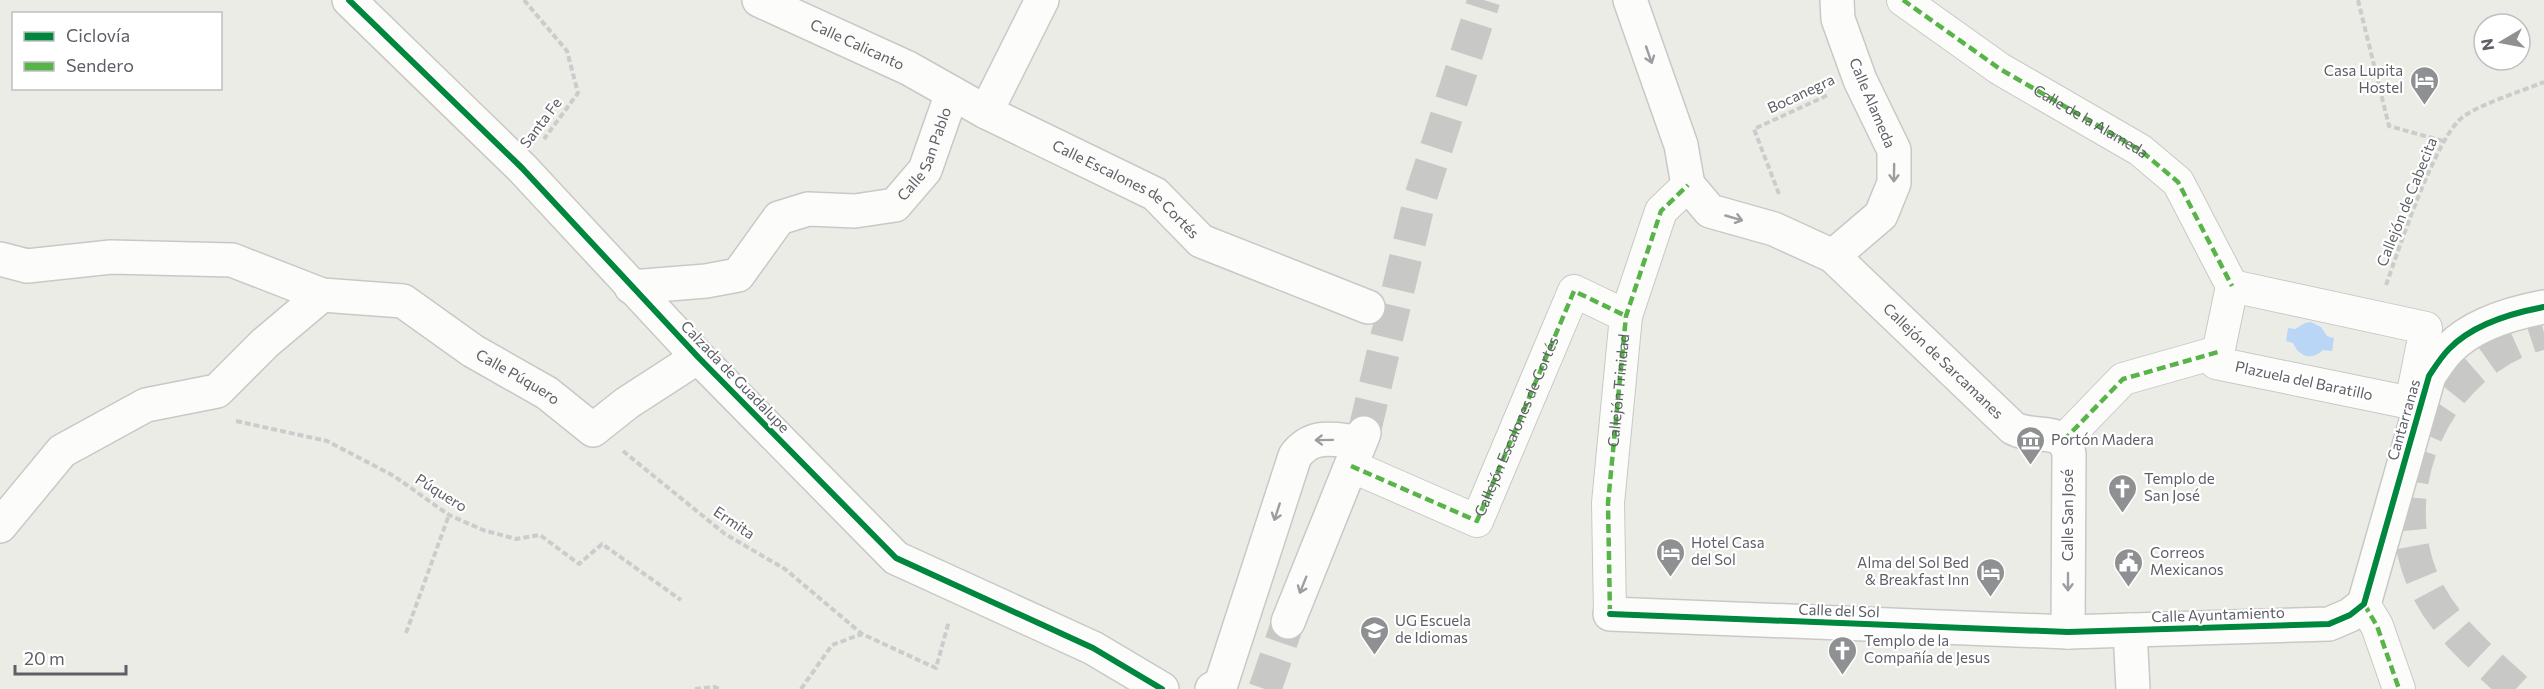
<svg xmlns="http://www.w3.org/2000/svg" width="2544" height="689" viewBox="0 0 2544 689" font-family="Commissioner,sans-serif">
<style>
.water{fill:#bad6f7}
.lines{fill:none;stroke-linecap:round;stroke-linejoin:round}
.minor-tunnel{stroke:#c8c9c6;stroke-width:33;stroke-dasharray:33 16;stroke-linecap:butt}
.pedestrian-casing{stroke:#c8c9c7;stroke-width:34}
.minor-casing{stroke:#c8c9c7;stroke-width:36}
.path{stroke:#c9cdcb;stroke-width:4;stroke-dasharray:6 3;stroke-linecap:butt}
.pedestrian{stroke:#fcfcfb;stroke-width:32}
.minor{stroke:#fcfcfb;stroke-width:33}
.quiet{stroke:#58b448;stroke-width:4.5;stroke-dasharray:9 4.5;stroke-linecap:butt}
.cycleway-casing{stroke:#fff;stroke-width:10}
.cycleway{stroke:#00873e;stroke-width:6}
.oneway{stroke:#9c9ea1}
.labels{text-anchor:middle;stroke-width:4.5;stroke-linejoin:round;paint-order:stroke}
.street-label{font-size:15px;fill:#5c5f65;stroke:#fff}
.poi-label{font-size:15px;fill:#5c5f65;stroke:#fff;text-anchor:start}
</style>
<rect width="100%" height="100%" fill="#ecece7"/>
<path class="water" d="M 2311,322 L 2321,327 L 2327,336 L 2334,338 L 2332,351 L 2323,350 C 2312,361 2299,357 2293,343 L 2286,341 L 2288,328 L 2295,329 L 2305,323 Z"/>
<g class="lines">
<path class="minor-tunnel" d="M 1364,433 L 1419,202 L 1484,0
M 1265,689 L 1288,622
M 2516,689 C 2481,657 2444,627 2424,583 C 2380,485 2439,358 2544,333"/>
<defs>
<g id="pedestrian">
<path id="s1" d="M 1903,0 L 2000,69 L 2140,150 L 2178,182 L 2232,286"/>
<path d="M 2232,286 L 2426,328 L 2411,403 L 2216,363 Z"/>
<path d="M 2063,441 L 2123,379 L 2218,352"/>
<path d="M 1351,466 L 1477,521 L 1574,291 L 1626,316"/>
<path d="M 2364,604 L 2377,626 L 2399,689"/>
<path id="s2" d="M 1610,614 L 1608,503 L 1626,316 L 1661,211 L 1688,185"/>
</g>
<g id="minor">
<path d="M 349,0 L 522,168 L 698,357 L 896,558 L 1093,648 L 1162,689"/>
<path id="s3" d="M 759,0 L 908,68 L 986,112 L 1155,194 L 1201,241 L 1368,307"/>
<path id="s4" d="M 1630,0 L 1681,145 L 1688,185 L 1710,211 L 1774,229 L 1833,256 L 2013,428 C 2034,440 2064,425 2069,454 L 2068,632"/>
<path d="M 986,112 L 1042,0"/>
<path d="M 1833,256 L 1881,215 L 1894,183 L 1894,150 L 1860,80 L 1838,19 L 1837,0"/>
<path id="s5" d="M 0,259 L 27,266 L 111,257 L 232,260 L 322,295 L 403,301 L 473,351 L 547,393 L 593,430 L 627,403 L 698,357"/>
<path id="s6" d="M 631,287 L 706,281 L 738,275 L 779,218 L 808,209 L 855,211 L 895,205 L 925,170 L 952,93"/>
<path d="M 0,526 L 62,451 L 146,405 L 217,391 L 265,343 L 322,295"/>
<path d="M 1610,614 L 2068,632 L 2329,624 L 2350,615 L 2364,604 L 2429,376 C 2435,367 2441,357 2449,349 C 2472,325 2512,313 2544,307"/>
<path d="M 1288,622 L 1364,433"/>
<path d="M 2130,630 L 2133,689"/>
<path d="M 1212,689 L 1221,684 L 1295,456 C 1313,432 1333,440 1360,442"/>
</g>
</defs>
<use href="#pedestrian" class="pedestrian-casing"/>
<use href="#minor" class="minor-casing"/>
<path class="path" d="M 524,0 L 567,51 L 578,93 L 544,139
M 2358,0 L 2389,126 L 2443,141
M 1779,194 L 1754,129 L 1828,95
M 2386,285 C 2399,249 2436,135 2464,116 C 2486,102 2519,92 2544,82
M 236,421 L 327,441 L 394,476 L 449,515 L 483,530 L 516,539 L 540,535 L 579,564 L 602,544 L 681,600
M 623,451 L 725,534 L 785,569 L 862,634 L 936,668 L 949,621
M 406,633 L 449,515
M 695,689 L 715,687 L 719,689
M 801,689 L 832,645 L 862,634"/>
<use href="#pedestrian" class="pedestrian"/>
<use href="#minor" class="minor"/>
<g class="quiet">
<path d="M 1903,0 L 2000,69 L 2140,150 L 2178,182 L 2232,286"/>
<path d="M 2063,441 L 2123,379 L 2218,352"/>
<path id="s7" d="M 1351,466 L 1477,521 L 1574,291 L 1626,316"/>
<path d="M 2364,604 L 2377,626 L 2399,689"/>
<path d="M 1610,614 L 1608,503 L 1626,316 L 1661,211 L 1688,185"/>
</g>
<defs>
<path id="cycleway" d="M 349,0 L 522,168 L 698,357 L 896,558 L 1093,648 L 1162,689
M 1610,614 L 2068,632 L 2329,624 L 2350,615 L 2364,604 L 2429,376 C 2435,367 2441,357 2449,349 C 2472,325 2512,313 2544,307"/>
</defs>
<use href="#cycleway" class="cycleway-casing"/>
<use href="#cycleway" class="cycleway"/>
</g>
<defs><path id="oneway-shaft" d="M-6 0H5M1.5-3L5.5 0L1.5 3" fill="none" stroke-width="1.6" stroke-linecap="round" stroke-linejoin="round" transform="scale(1.5)"/></defs>
<g class="oneway">
<use href="#oneway-shaft" transform="translate(1649 55) rotate(71)"/>
<use href="#oneway-shaft" transform="translate(1894 173) rotate(91)"/>
<use href="#oneway-shaft" transform="translate(1734 218) rotate(16)"/>
<use href="#oneway-shaft" transform="translate(1324 440) rotate(179)"/>
<use href="#oneway-shaft" transform="translate(1277 512) rotate(108)"/>
<use href="#oneway-shaft" transform="translate(2068 582) rotate(90)"/>
<use href="#oneway-shaft" transform="translate(1303 585) rotate(112)"/>
</g>
<defs>
<symbol id="hotel-pin" viewBox="-11 -11 22 30"><path d="M0 17L-7.5 6A9.5 9.5 0 1 1 7.5 6Z" fill="#8e9092" stroke="#fff"/><path d="M-6-4.5h1.5V1H6V5H4.5V3h-9V5H-6ZM-4 0a1.8 1.8 0 1 1 3.6 0ZM.5 0V-2.5h3Q6-2.5 6 0Z" fill="#fff"/></symbol>
<symbol id="museum-pin" viewBox="-11 -11 22 30"><path d="M0 17L-7.5 6A9.5 9.5 0 1 1 7.5 6Z" fill="#8e9092" stroke="#fff"/><path d="M0-6L6-3V-2H-6V-3ZM-5-1h2V3h-2ZM-1-1h2V3h-2ZM3-1h2V3H3ZM-6 4H6V6H-6Z" fill="#fff"/></symbol>
<symbol id="church-pin" viewBox="-11 -11 22 30"><path d="M0 17L-7.5 6A9.5 9.5 0 1 1 7.5 6Z" fill="#8e9092" stroke="#fff"/><path d="M-1.2-6h2.4v3.5h3.3v2.4h-3.3V6h-2.4V-.1h-3.3v-2.4h3.3Z" fill="#fff"/></symbol>
<symbol id="civic-pin" viewBox="-11 -11 22 30"><path d="M0 17L-7.5 6A9.5 9.5 0 1 1 7.5 6Z" fill="#8e9092" stroke="#fff"/><path d="M-.6-6.5H3V-4.5H.6V-3L4-1V1h2V6H-6V1h2V-1L-.6-3ZM-1.2 2.5V6h2.4V2.5Z" fill="#fff"/></symbol>
<symbol id="school-pin" viewBox="-11 -11 22 30"><path d="M0 17L-7.5 6A9.5 9.5 0 1 1 7.5 6Z" fill="#8e9092" stroke="#fff"/><path d="M0-5L7-2L0 1L-7-2ZM-4 1L0 2.5L4 1V4Q0 6-4 4Z" fill="#fff"/></symbol>
</defs>
<g fill-rule="evenodd">
<use href="#hotel-pin" x="2408" y="64" width="33" height="45"/>
<use href="#museum-pin" x="2014" y="424" width="33" height="45"/>
<use href="#church-pin" x="2106" y="472" width="33" height="45"/>
<use href="#hotel-pin" x="1654" y="536" width="33" height="45"/>
<use href="#civic-pin" x="2112" y="546" width="33" height="45"/>
<use href="#hotel-pin" x="1974" y="556" width="33" height="45"/>
<use href="#school-pin" x="1358" y="614" width="33" height="45"/>
<use href="#church-pin" x="1826" y="634" width="33" height="45"/>
</g>
<g class="labels">
<g class="street-label">
<text dy="5" stroke="none"><textPath href="#s3" startOffset="108">Calle Calicanto</textPath></text>
<text transform="translate(1801 94) rotate(-25)" y="5">Bocanegra</text>
<text transform="translate(1872 103) rotate(67)" y="5">Calle Alameda</text>
<text transform="translate(541 123) rotate(-53)" y="5">Santa Fe</text>
<text dy="5" stroke="none"><textPath href="#s1" startOffset="224">Calle de la Alameda</textPath></text>
<text dy="5" stroke="none"><textPath href="#s6" startOffset="356">Calle San Pablo</textPath></text>
<text dy="5" stroke="none"><textPath href="#s3" startOffset="414">Calle Escalones de Cortés</textPath></text>
<text transform="translate(2407 202) rotate(-68)" y="5">Callejón de Cabecita</text>
<text dy="5" stroke="none"><textPath href="#s4" startOffset="512">Callejón de Sarcamanes</textPath></text>
<text transform="translate(735 377) rotate(46)" y="5">Calzada de Guadalupe</text>
<text dy="5" stroke="none"><textPath href="#s5" startOffset="549">Calle Púquero</textPath></text>
<text transform="translate(2304 381) rotate(12)" y="5">Plazuela del Baratillo</text>
<text dy="5" stroke="none"><textPath href="#s2" startOffset="224">Callejón Trinidad</textPath></text>
<text transform="translate(2404 420) rotate(-74)" y="5">Cantarranas</text>
<text dy="5" stroke="none"><textPath href="#s7" startOffset="240">Callejón Escalones de Cortés</textPath></text>
<text transform="translate(441 493) rotate(32)" y="5">Púquero</text>
<text transform="translate(2068 515) rotate(-90)" y="5">Calle San José</text>
<text transform="translate(734 523) rotate(34)" y="5">Ermita</text>
<text transform="translate(1839 611) rotate(2)" y="5">Calle del Sol</text>
<text transform="translate(2218 615) rotate(-2)" y="5">Calle Ayuntamiento</text>
</g>
<g class="poi-label">
<text x="2403" y="76" text-anchor="end">Casa Lupita<tspan x="2403" dy="17">Hostel</tspan></text>
<text x="2051" y="445">Portón Madera</text>
<text x="2144" y="484">Templo de<tspan x="2144" dy="17">San José</tspan></text>
<text x="1691" y="548">Hotel Casa<tspan x="1691" dy="17">del Sol</tspan></text>
<text x="2150" y="558">Correos<tspan x="2150" dy="17">Mexicanos</tspan></text>
<text x="1969" y="568" text-anchor="end">Alma del Sol Bed<tspan x="1969" dy="17">&amp; Breakfast Inn</tspan></text>
<text x="1395" y="626">UG Escuela<tspan x="1395" dy="17">de Idiomas</tspan></text>
<text x="1864" y="646">Templo de la<tspan x="1864" dy="17">Compañía de Jesus</tspan></text>
</g>
</g>
<rect x="12" y="12" width="210" height="78" fill="#ffffff" stroke="#bebfc1" stroke-width="1.5"/>
<rect x="24" y="32" width="30" height="9" fill="#00873e" stroke="#bebfc1" stroke-width="1.5"/>
<text x="66" y="42" font-size="18" fill="#5c5f65">Ciclovía</text>
<rect x="24" y="62" width="30" height="9" fill="#58b448" stroke="#bebfc1" stroke-width="1.5"/>
<text x="66" y="72" font-size="18" fill="#5c5f65">Sendero</text>
<g transform="translate(2502 42) rotate(260)"><circle r="28" fill="#ffffff" stroke="#bebfc1" stroke-width="1.5"/>
<path d="M0-4.5L10 22L0 15L-10 22Z" fill="#8e9092"/>
<text y="-9" font-size="16" font-weight="bold" text-anchor="middle" fill="#5c5f65">N</text>
</g>
<path d="M15 665v9h111v-9" fill="none" stroke="#5c5f65" stroke-width="3"/>
<text x="24" y="665" font-size="18" fill="#5c5f65" stroke="#ffffff" stroke-width="4.5" paint-order="stroke">20 m</text>
</svg>
